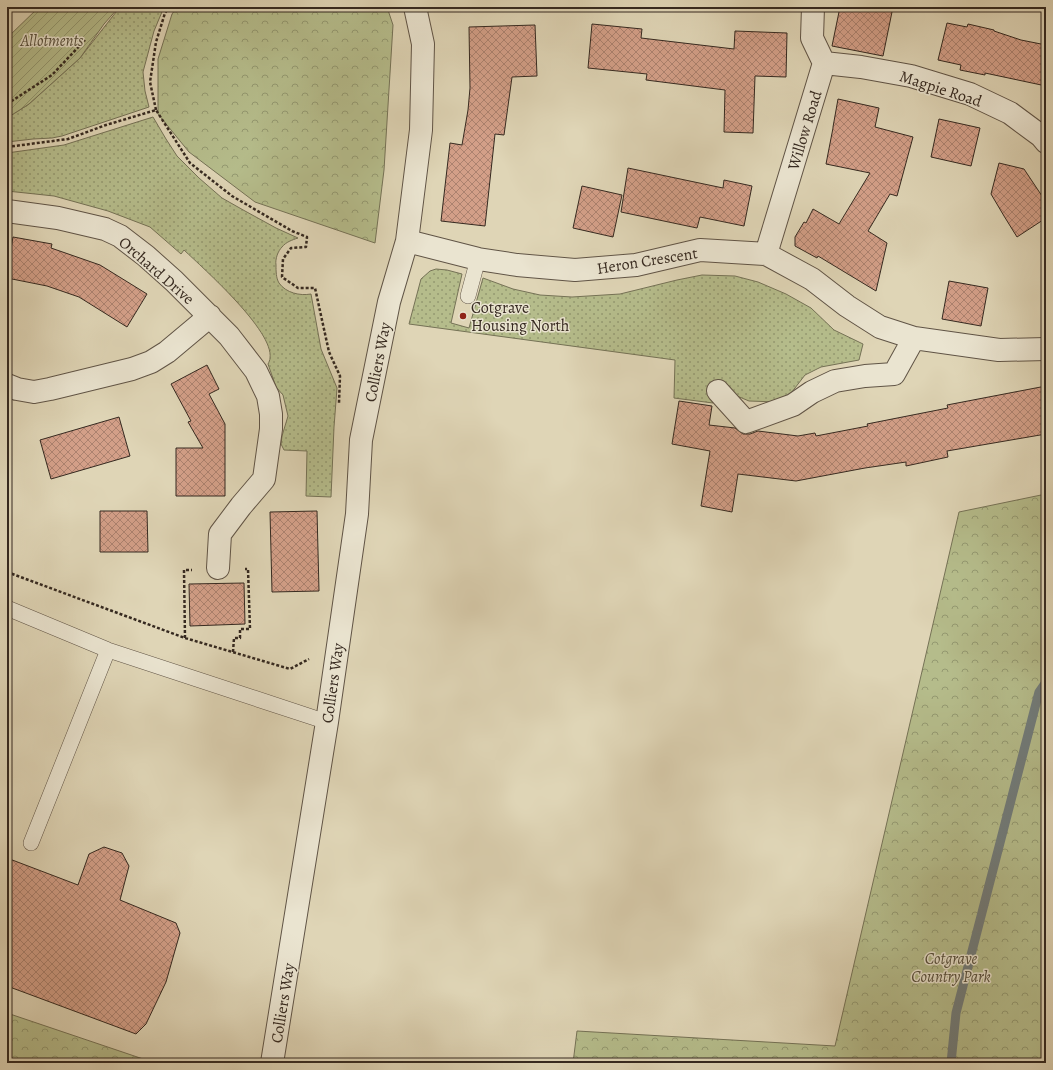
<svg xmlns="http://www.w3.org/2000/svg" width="1053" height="1070" viewBox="0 0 1053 1070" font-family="Alegreya,serif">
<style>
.grass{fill:url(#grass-dots);stroke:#757256}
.forest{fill:url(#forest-crowns);stroke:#757256}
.garden{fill:url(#garden-furrows);stroke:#757256}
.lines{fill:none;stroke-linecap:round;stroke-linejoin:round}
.stream{stroke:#727d7c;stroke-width:9}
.building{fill:url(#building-cross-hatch);stroke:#352920}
.lane-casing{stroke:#605446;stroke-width:16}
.street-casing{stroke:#605446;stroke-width:24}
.path{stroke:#352920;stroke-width:2.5;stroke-dasharray:3 2;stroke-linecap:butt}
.lane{stroke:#eae4d0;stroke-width:15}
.street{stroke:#eae4d0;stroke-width:22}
.poi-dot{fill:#8f2418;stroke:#eae4d0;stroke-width:1.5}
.labels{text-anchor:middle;stroke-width:3;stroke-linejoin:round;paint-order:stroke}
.park-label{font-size:16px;font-style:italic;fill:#554e3b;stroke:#eae4d0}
.street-label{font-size:16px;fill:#352920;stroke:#eae4d0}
.poi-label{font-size:16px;fill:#352920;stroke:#eae4d0;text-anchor:start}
</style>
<defs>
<pattern id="grass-dots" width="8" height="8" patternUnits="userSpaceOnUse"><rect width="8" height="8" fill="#b5bc8b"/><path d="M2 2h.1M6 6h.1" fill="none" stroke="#949971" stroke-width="1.8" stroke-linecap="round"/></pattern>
<pattern id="forest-crowns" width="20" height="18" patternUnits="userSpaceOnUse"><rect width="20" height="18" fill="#b5bc8b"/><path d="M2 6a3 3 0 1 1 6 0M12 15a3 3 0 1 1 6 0" fill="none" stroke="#949971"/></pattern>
<pattern id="garden-furrows" width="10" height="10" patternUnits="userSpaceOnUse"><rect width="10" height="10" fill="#b5bc8b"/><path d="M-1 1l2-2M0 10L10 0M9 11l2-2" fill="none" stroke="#949971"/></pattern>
<pattern id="building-cross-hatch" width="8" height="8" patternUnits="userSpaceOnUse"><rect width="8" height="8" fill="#d39f88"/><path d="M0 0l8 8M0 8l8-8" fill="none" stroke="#ac826f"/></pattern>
</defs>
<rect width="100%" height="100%" fill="#dfd5b6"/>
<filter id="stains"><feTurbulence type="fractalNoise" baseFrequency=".005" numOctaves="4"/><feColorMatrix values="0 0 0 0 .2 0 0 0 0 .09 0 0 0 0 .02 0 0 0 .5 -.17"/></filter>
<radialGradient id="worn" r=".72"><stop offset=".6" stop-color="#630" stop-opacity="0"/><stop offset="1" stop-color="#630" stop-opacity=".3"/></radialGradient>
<path class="grass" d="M 120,7 L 164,7 L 154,31 L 143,72 L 145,91 L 149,107 L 62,136 L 52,138 L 33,139 L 7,142 L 7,118 L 29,104 L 80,58 Z
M 153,117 L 166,139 L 177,156 L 199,178 L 222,198 L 245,211 L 276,228 L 298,238 C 292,240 286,242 282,247 C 278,251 275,259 276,265 C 276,271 276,278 279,283 C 286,293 300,296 311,294 L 321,349 L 337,388 L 334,427 L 331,497 L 306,496 L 307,451 L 284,450 L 281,444 L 282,436 L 288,416 L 283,395 L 276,387 L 268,364 C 269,362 270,360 270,358 C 274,331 204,269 184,250 L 181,254 L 150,227 L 108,211 L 54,196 L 7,191 L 7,153 L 64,145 Z
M 436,269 L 447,270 L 462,274 L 451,323 L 469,328 L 483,278 L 513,289 L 540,295 L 572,297 L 620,294 L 677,280 L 702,275 L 735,276 L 758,282 L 786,294 L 811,308 L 834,330 L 863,344 L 859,360 L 821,367 L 805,375 L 788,397 L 777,402 L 749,401 L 737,396 L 710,396 L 713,403 L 674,398 L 675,360 L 409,324 L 421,279 L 430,271 Z"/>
<path class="forest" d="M 177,7 L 387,7 L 393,25 L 384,170 L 375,243 L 255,202 L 189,152 L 158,114 L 158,59 L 172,14 Z
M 1046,494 L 1046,1063 L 573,1063 L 577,1031 L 835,1046 L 959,512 Z
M 7,1013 L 155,1063 L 7,1063 Z"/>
<path class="garden" d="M 39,7 L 119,7 L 104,24 L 80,58 L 29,104 L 7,118 L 7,38 Z"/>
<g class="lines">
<path class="stream" d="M 951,1063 L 956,1013 L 1039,692 L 1046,682"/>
</g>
<path class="building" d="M 840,7 L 893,7 L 883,56 L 832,46 Z
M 947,23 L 967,27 L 968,24 L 994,30 L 994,31 L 1021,40 L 1046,45 L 1046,86 L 985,73 L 985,75 L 960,70 L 961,65 L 938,60 Z
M 592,24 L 642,29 L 641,38 L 734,49 L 735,31 L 787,33 L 786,77 L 755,76 L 753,133 L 724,132 L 725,90 L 646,80 L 647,74 L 588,68 Z
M 535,25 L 537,76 L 512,77 L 504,135 L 495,134 L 485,226 L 441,221 L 450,143 L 462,145 L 468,110 L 470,88 L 469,27 Z
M 838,99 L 879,108 L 875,127 L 913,137 L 897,196 L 890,194 L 868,231 L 887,243 L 876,291 L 818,256 L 817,258 L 795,246 L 795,237 L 804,222 L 806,223 L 813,209 L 839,224 L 870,173 L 826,164 L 833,128 L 833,127 Z
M 939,119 L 980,128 L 971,166 L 931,157 Z
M 999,163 L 1024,169 L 1046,202 L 1046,218 L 1017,237 L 1004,216 L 991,194 Z
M 628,168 L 723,188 L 724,180 L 752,186 L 744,226 L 700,217 L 697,228 L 621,212 Z
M 582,186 L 622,195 L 613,237 L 573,228 Z
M 13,237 L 52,244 L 51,248 L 100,265 L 147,294 L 127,327 L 79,297 L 47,286 L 7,278 L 7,271 Z
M 949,281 L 988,288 L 981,326 L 942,319 Z
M 207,365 L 219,389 L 209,394 L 225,424 L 225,496 L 176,496 L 176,448 L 203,448 L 188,422 L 191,421 L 171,384 Z
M 1046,386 L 1046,434 L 947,451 L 948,457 L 906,466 L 906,462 L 865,468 L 796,481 L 738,474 L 732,512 L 701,506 L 710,451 L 672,444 L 679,401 L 712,406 L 709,425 L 735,428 L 743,434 L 750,434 L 758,431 L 798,436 L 815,433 L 816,436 L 868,426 L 867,424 L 948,408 L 947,405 Z
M 119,417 L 130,456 L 51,479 L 40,440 Z
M 100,511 L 147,511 L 148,552 L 100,552 Z
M 317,511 L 319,591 L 272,592 L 270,512 Z
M 244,583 L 245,624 L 190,626 L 189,584 Z
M 104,847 L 122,853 L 129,866 L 120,900 L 176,923 L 180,933 L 166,982 L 146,1024 L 136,1034 L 7,986 L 7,858 L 78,885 L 89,854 Z"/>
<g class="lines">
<defs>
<path id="lane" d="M 468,296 L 478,259
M 7,608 L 108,650 L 327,722
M 31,843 L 108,650"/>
<path id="street" d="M 824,63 L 861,67 L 911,76 L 970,94 L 1010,113 L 1041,136 L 1046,142
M 7,211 L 58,218 L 105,229 L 120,236 L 146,256 L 174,281 L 229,336 L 256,371 L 268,396 L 271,414 L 271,429 L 264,479 L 241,506 L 220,534 L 218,568
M 407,241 L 478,259 L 517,265 L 575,270 L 636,265 L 700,250 L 766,254 L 812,279 L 847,306 L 880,327 L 914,338 L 999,350 L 1046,349
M 766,254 L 824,63 L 812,38 L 813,7
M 7,385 L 17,389 L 34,392 L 50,389 L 132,369 L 151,362 L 167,352 L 210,316
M 718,391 L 746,422 L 793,405 L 812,392 L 835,381 L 865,376 L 894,374 L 914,338
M 272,1063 L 327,722 L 357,514 L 361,440 L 389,302 L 407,241 L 421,130 L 423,44 L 415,7"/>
</defs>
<use href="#lane" class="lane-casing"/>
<use href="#street" class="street-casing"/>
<path class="path" d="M 7,104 L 52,75 L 85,40
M 156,110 L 150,82 L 156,42 L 165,13 L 169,7
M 7,147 L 68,139 L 106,125 L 156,110 L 190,163 L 232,196 L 292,231 L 307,237 L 306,247 L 291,248 L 283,259 L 282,277 L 298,288 L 315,288 L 329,352 L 340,376 L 339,403
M 7,572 L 185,638 L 290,669 L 309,659
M 185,638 L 184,570 L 192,570
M 233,652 L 234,638 L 240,638 L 240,629 L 250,629 L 248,569 L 245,569"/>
<use href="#lane" class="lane"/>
<use href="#street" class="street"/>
</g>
<circle class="poi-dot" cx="463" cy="316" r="4"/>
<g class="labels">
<g class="park-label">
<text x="52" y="46">Allotments</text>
<text x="951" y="964">Cotgrave<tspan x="951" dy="18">Country Park</tspan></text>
</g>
<g class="street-label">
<text transform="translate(941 88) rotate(18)" y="6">Magpie Road</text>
<text transform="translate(804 130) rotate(-73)" y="6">Willow Road</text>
<text transform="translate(647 260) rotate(-9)" y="6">Heron Crescent</text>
<text transform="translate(157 270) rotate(41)" y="6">Orchard Drive</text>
<text transform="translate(377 362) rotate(-79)" y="6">Colliers Way</text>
<text transform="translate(332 683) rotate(-82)" y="6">Colliers Way</text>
<text transform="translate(282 1003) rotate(-81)" y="6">Colliers Way</text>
</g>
<g class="poi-label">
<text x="471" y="313">Cotgrave<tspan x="471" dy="18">Housing North</tspan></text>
</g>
</g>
<rect width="1053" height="1070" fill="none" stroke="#dfd5b6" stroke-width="24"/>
<rect x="8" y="8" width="1037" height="1054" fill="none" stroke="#352920" stroke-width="2"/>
<rect x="12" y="12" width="1029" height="1046" fill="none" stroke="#352920"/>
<rect width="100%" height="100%" filter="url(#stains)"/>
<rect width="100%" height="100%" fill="url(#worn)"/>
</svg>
